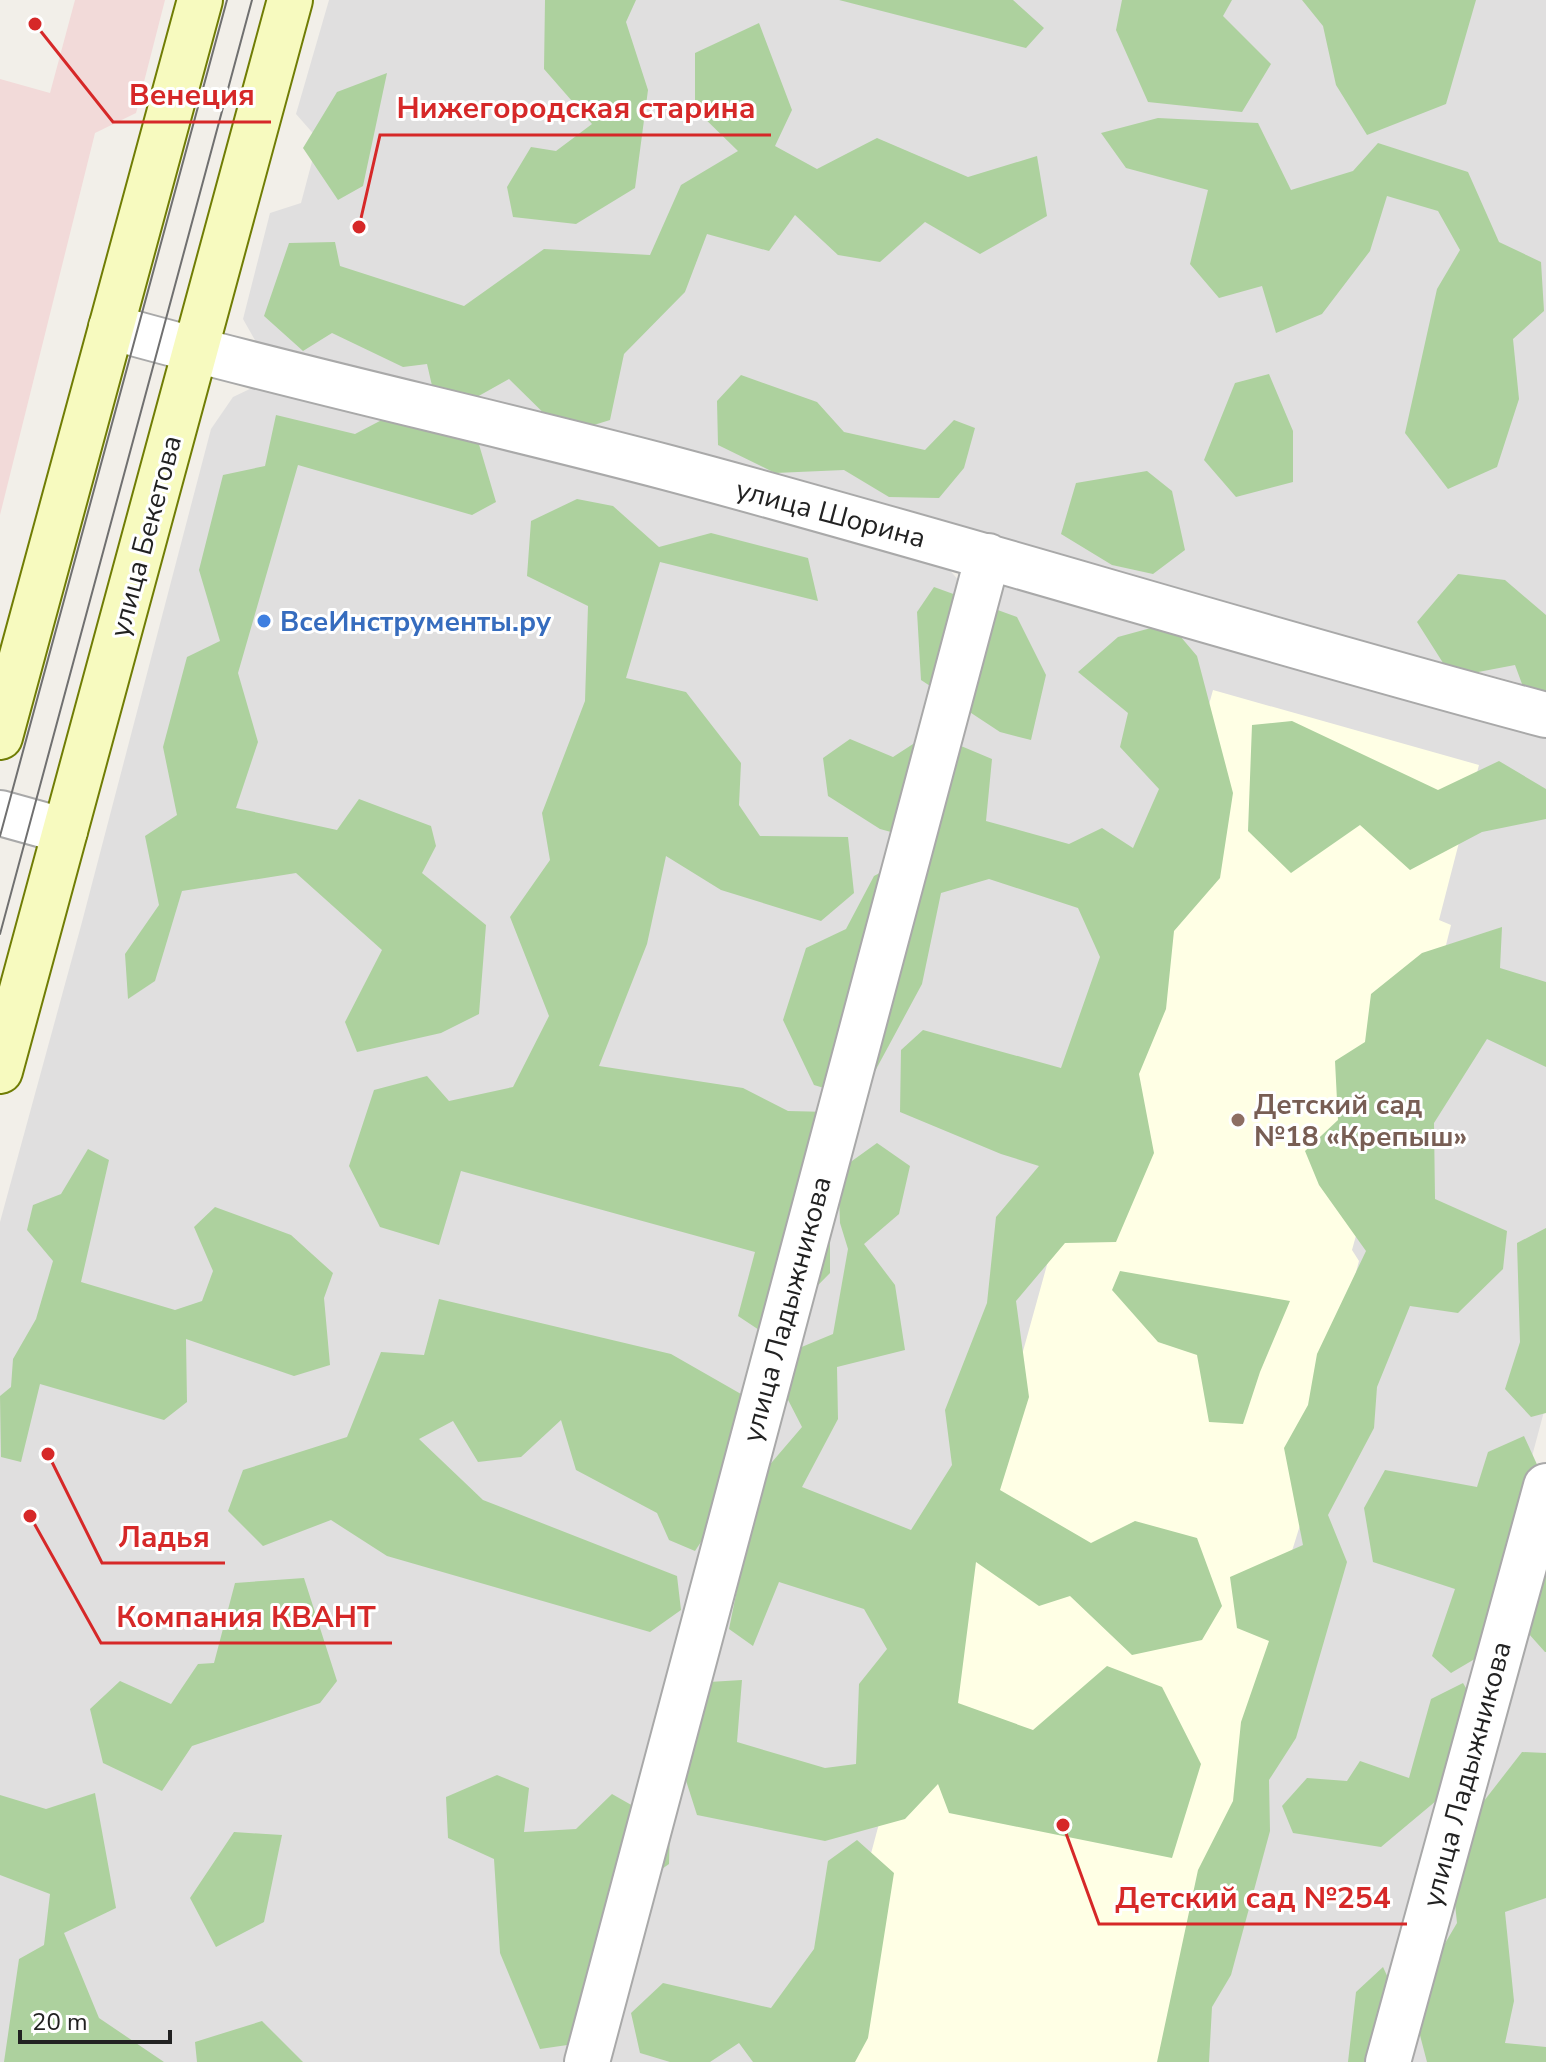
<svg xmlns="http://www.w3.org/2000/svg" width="1546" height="2062" viewBox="0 0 1546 2062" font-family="'Nunito Sans',sans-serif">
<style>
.residential{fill:#e0dfdf}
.commercial{fill:#f2dad9}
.education{fill:#ffffe5}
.forest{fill:#add19e}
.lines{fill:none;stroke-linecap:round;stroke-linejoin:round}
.minor-casing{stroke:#a9a9a9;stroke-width:48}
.secondary-casing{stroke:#707d05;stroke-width:48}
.minor{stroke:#fff;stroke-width:44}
.secondary{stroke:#f7fabf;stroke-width:44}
.tram{stroke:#707070;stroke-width:2}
.shop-dot{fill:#3f7fe0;stroke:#fff;stroke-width:3}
.education-dot{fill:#8d6e63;stroke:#fff;stroke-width:3}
.labels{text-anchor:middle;stroke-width:6;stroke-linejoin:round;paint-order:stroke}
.street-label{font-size:28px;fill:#222;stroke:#fff}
.shop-label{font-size:28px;font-weight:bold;fill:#366cbe;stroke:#fff;text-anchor:start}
.education-label{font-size:28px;font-weight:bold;fill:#785e54;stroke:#fff;text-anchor:start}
.leader{fill:none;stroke:#d62828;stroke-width:3}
.callout-dot{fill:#d62828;stroke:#fff;stroke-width:3}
.callout-label{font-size:30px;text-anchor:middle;font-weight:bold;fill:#d62828;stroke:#fff;stroke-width:6;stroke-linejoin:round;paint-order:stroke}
</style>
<rect width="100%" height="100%" fill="#f2efe9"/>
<path class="residential" d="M 329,0 L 1546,0 L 1546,690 L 282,354 L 256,342 L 243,319 L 270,213 L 301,203 L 318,139 L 296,114 Z
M 254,387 L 941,560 L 960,582 L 570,2062 L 0,2062 L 0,1222 L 82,922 L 211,429 L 233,397 Z
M 1011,583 L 1222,649 L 1546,732 L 1546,1404 L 1370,2062 L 597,2062 L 993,593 Z
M 1546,1544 L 1546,2062 L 1406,2062 Z"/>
<path class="commercial" d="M 75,0 L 165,0 L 136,113 L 95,133 L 0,515 L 0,79 L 50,93 Z"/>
<path class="education" d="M 1213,690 L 1479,765 L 1439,920 L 1451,925 L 1435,989 L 1425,988 L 1352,1250 L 1359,1261 L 1299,1489 L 1310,1493 L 1283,1580 L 1183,2062 L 815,2062 L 967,1496 L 982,1499 L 1163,847 L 1173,835 Z"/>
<path class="forest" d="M 545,0 L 636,0 L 626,22 L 648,90 L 635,188 L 576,224 L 513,217 L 507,187 L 531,147 L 556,151 L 592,124 L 544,69 Z
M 839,0 L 1013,0 L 1044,28 L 1026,48 Z
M 1122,0 L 1232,0 L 1223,16 L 1271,64 L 1242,112 L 1148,102 L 1116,30 Z
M 1302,0 L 1476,0 L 1446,104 L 1367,135 L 1336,85 L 1323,26 Z
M 759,23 L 792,110 L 775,146 L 817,169 L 877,138 L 968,177 L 1037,156 L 1047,216 L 980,254 L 925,222 L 880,262 L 838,255 L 795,215 L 769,251 L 707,234 L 685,292 L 624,354 L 610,420 L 565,434 L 509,379 L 459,407 L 436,403 L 427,364 L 403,367 L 332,333 L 303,351 L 264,316 L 289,243 L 335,242 L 340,266 L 464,306 L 544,249 L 650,255 L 681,185 L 738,151 L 695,109 L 695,53 Z
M 387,73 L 363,186 L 338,200 L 303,148 L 337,92 Z
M 1158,118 L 1258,123 L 1291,190 L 1353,171 L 1378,143 L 1468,172 L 1499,242 L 1541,262 L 1544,311 L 1513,339 L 1519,399 L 1497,467 L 1448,489 L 1405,433 L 1437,289 L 1460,250 L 1438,211 L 1387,196 L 1370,251 L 1322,314 L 1276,333 L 1262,286 L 1219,298 L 1190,264 L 1208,190 L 1126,168 L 1101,133 Z
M 1269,374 L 1293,431 L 1293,482 L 1236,497 L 1204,460 L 1235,383 Z
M 741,375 L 817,402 L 844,432 L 925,450 L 954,420 L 975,428 L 964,468 L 939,498 L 889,497 L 844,470 L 775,473 L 718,445 L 717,401 Z
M 397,412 L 475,431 L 496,502 L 472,515 L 298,465 L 238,673 L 258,742 L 236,808 L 337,830 L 359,799 L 431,826 L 436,846 L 422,873 L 486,925 L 479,1014 L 441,1033 L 357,1052 L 345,1022 L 382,950 L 296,873 L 182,891 L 155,981 L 128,999 L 125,954 L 159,905 L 145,836 L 177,815 L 163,747 L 187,657 L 220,641 L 199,570 L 223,475 L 265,466 L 276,415 L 355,434 Z
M 1147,471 L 1172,491 L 1185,550 L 1153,574 L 1112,565 L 1061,534 L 1076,483 Z
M 577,499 L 613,506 L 659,547 L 711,533 L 808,558 L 818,601 L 660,562 L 626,678 L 686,692 L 741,763 L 739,805 L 760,836 L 848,837 L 854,893 L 821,921 L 721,890 L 666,856 L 647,944 L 599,1066 L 743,1088 L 788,1111 L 830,1112 L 830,1273 L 768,1336 L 738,1316 L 755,1252 L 461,1171 L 439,1245 L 380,1227 L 349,1166 L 374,1090 L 427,1076 L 449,1101 L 513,1087 L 549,1016 L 510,917 L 550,860 L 542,813 L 585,701 L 588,606 L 527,576 L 531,521 Z
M 1458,574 L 1505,580 L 1546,615 L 1546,706 L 1529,703 L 1515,665 L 1452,677 L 1417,622 Z
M 934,587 L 1017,617 L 1046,675 L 1031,740 L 1000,732 L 921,680 L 917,612 Z
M 1169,623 L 1197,656 L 1233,793 L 1220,878 L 1174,931 L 1166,1009 L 1139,1074 L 1154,1153 L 1116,1242 L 1065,1243 L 1016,1301 L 1029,1397 L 1000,1490 L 1091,1543 L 1135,1521 L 1197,1538 L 1222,1606 L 1202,1640 L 1132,1655 L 1070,1596 L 1039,1606 L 976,1562 L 958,1703 L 1033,1730 L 1107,1666 L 1162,1687 L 1201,1764 L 1172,1858 L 949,1813 L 938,1784 L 905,1819 L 825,1841 L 697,1815 L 674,1743 L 709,1682 L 742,1680 L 737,1742 L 825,1768 L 856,1764 L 859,1684 L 887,1649 L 864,1609 L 779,1582 L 753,1646 L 729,1629 L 760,1476 L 802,1427 L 785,1394 L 792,1351 L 833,1334 L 848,1249 L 840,1223 L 838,1171 L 877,1143 L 910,1166 L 899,1214 L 864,1244 L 895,1285 L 905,1350 L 837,1367 L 838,1419 L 802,1487 L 911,1530 L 952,1465 L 945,1410 L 987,1303 L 996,1217 L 1039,1166 L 1001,1154 L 900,1112 L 901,1050 L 923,1030 L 1061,1068 L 1100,957 L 1078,908 L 989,879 L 941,893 L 922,984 L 860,1099 L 814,1085 L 783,1020 L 806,948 L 846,929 L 874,876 L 935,844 L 880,829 L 828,796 L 823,758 L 850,739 L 893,757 L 930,733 L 992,759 L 986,821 L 1069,844 L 1102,828 L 1133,848 L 1159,789 L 1120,747 L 1128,713 L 1078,672 L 1118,637 Z
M 1292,721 L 1438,790 L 1499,761 L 1546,789 L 1546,819 L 1482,832 L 1410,870 L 1360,825 L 1291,873 L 1248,831 L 1252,725 Z
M 1502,927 L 1500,968 L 1546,982 L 1546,1067 L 1487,1039 L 1434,1123 L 1435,1199 L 1507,1231 L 1503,1269 L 1458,1313 L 1410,1306 L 1377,1387 L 1374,1428 L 1328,1515 L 1347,1562 L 1296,1738 L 1269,1780 L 1270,1831 L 1231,1975 L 1212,2007 L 1209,2062 L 1157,2062 L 1198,1870 L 1233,1801 L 1241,1722 L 1269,1641 L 1237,1628 L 1230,1577 L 1303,1545 L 1284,1448 L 1308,1405 L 1317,1354 L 1366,1251 L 1319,1185 L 1305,1151 L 1338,1120 L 1335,1061 L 1365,1042 L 1371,994 L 1422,953 Z
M 88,1149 L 109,1160 L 81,1282 L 175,1310 L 202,1301 L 213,1271 L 194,1227 L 215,1207 L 291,1235 L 333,1273 L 324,1298 L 330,1365 L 294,1376 L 186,1339 L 187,1402 L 164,1420 L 40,1384 L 21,1462 L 1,1457 L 0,1396 L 11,1387 L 13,1359 L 36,1319 L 53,1261 L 27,1230 L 33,1205 L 61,1194 Z
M 1546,1228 L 1546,1413 L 1531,1417 L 1505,1389 L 1520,1342 L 1517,1243 Z
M 1120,1271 L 1290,1301 L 1260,1372 L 1243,1424 L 1209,1422 L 1197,1355 L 1158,1342 L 1112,1290 Z
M 439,1299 L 671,1354 L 741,1394 L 744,1477 L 695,1551 L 669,1540 L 657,1513 L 576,1470 L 561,1420 L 521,1457 L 478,1462 L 453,1421 L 419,1439 L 483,1500 L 677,1576 L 681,1610 L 650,1632 L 387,1556 L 331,1520 L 263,1546 L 228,1511 L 243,1470 L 347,1437 L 381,1352 L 424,1355 Z
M 1524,1436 L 1540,1471 L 1490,1650 L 1451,1673 L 1432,1656 L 1455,1589 L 1373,1562 L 1364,1508 L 1385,1470 L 1477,1487 L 1488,1452 Z
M 1546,1508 L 1546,1652 L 1545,1652 L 1513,1616 Z
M 304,1578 L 337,1681 L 320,1703 L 192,1746 L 162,1791 L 103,1763 L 90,1709 L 120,1681 L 171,1704 L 198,1664 L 214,1663 L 235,1583 Z
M 1463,1683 L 1476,1705 L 1455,1785 L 1381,1847 L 1293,1833 L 1282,1806 L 1307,1778 L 1347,1781 L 1360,1761 L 1409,1778 L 1431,1699 Z
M 1522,1752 L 1546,1753 L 1546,1898 L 1505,1912 L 1514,2001 L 1505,2043 L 1546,2047 L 1546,2062 L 1427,2062 L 1411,2001 L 1457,1923 L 1449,1846 Z
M 497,1775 L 529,1788 L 524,1832 L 576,1829 L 612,1794 L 670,1827 L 669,1864 L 605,1909 L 622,1981 L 581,2043 L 540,2049 L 500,1953 L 494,1859 L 448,1838 L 446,1797 Z
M 95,1793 L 116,1908 L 64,1933 L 99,2018 L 164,2062 L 4,2062 L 19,1959 L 44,1945 L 50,1894 L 0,1875 L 0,1795 L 46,1809 Z
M 234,1832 L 282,1835 L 264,1922 L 216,1947 L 190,1898 Z
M 857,1840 L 894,1873 L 868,2038 L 855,2062 L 753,2062 L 739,2043 L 710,2062 L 670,2062 L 640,2053 L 631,2013 L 663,1983 L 771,2008 L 814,1949 L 828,1861 Z
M 1383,1967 L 1401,2006 L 1368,2062 L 1348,2062 L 1356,1992 Z
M 262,2021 L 303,2062 L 197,2062 L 195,2042 Z"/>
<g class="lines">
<defs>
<path id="minor" d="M 111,327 C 296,379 483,419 669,468 C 962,546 1252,637 1546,715
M 0,813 L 65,831
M 587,2062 L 988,556
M 1388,2062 L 1546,1486"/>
<path id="secondary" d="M 0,737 L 200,0
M 0,1071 L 290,0"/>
</defs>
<use href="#minor" class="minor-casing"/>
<use href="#secondary" class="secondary-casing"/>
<use href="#minor" class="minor"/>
<use href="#secondary" class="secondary"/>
<path class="tram" d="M 0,836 L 227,0
M 0,934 L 252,0"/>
</g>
<circle class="shop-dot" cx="264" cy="621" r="8"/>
<circle class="education-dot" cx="1238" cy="1120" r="8"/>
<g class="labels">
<g class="street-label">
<text transform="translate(831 513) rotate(15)" y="10">улица Шорина</text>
<text transform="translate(145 536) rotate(-75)" y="10">улица Бекетова</text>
<text transform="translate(786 1309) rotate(-75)" y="10">улица Ладыжникова</text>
<text transform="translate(1466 1774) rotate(-75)" y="10">улица Ладыжникова</text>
</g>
<g class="shop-label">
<text x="280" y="631">ВсеИнструменты.ру</text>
</g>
<g class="education-label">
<text x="1254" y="1114">Детский сад<tspan x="1254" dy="32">№18 «Крепыш»</tspan></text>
</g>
</g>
<path class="leader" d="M35 24L113 122H271M359 227L380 135H771M48 1454L102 1563H225M30 1516L101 1643H392M1063 1825L1099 1924H1407"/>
<g class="callout-dot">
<circle cx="35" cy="24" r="8"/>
<circle cx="359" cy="227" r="8"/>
<circle cx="48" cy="1454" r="8"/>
<circle cx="30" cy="1516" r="8"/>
<circle cx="1063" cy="1825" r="8"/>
</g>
<g class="callout-label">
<text x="192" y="105">Венеция</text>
<text x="576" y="118">Нижегородская старина</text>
<text x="164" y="1547">Ладья</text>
<text x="246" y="1627">Компания КВАНТ</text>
<text x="1253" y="1908">Детский сад №254</text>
</g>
<path d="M20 2030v12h150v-12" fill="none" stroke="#222222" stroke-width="4"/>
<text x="32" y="2030" font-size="24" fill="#222222" stroke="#ffffff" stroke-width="6" paint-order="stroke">20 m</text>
</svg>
